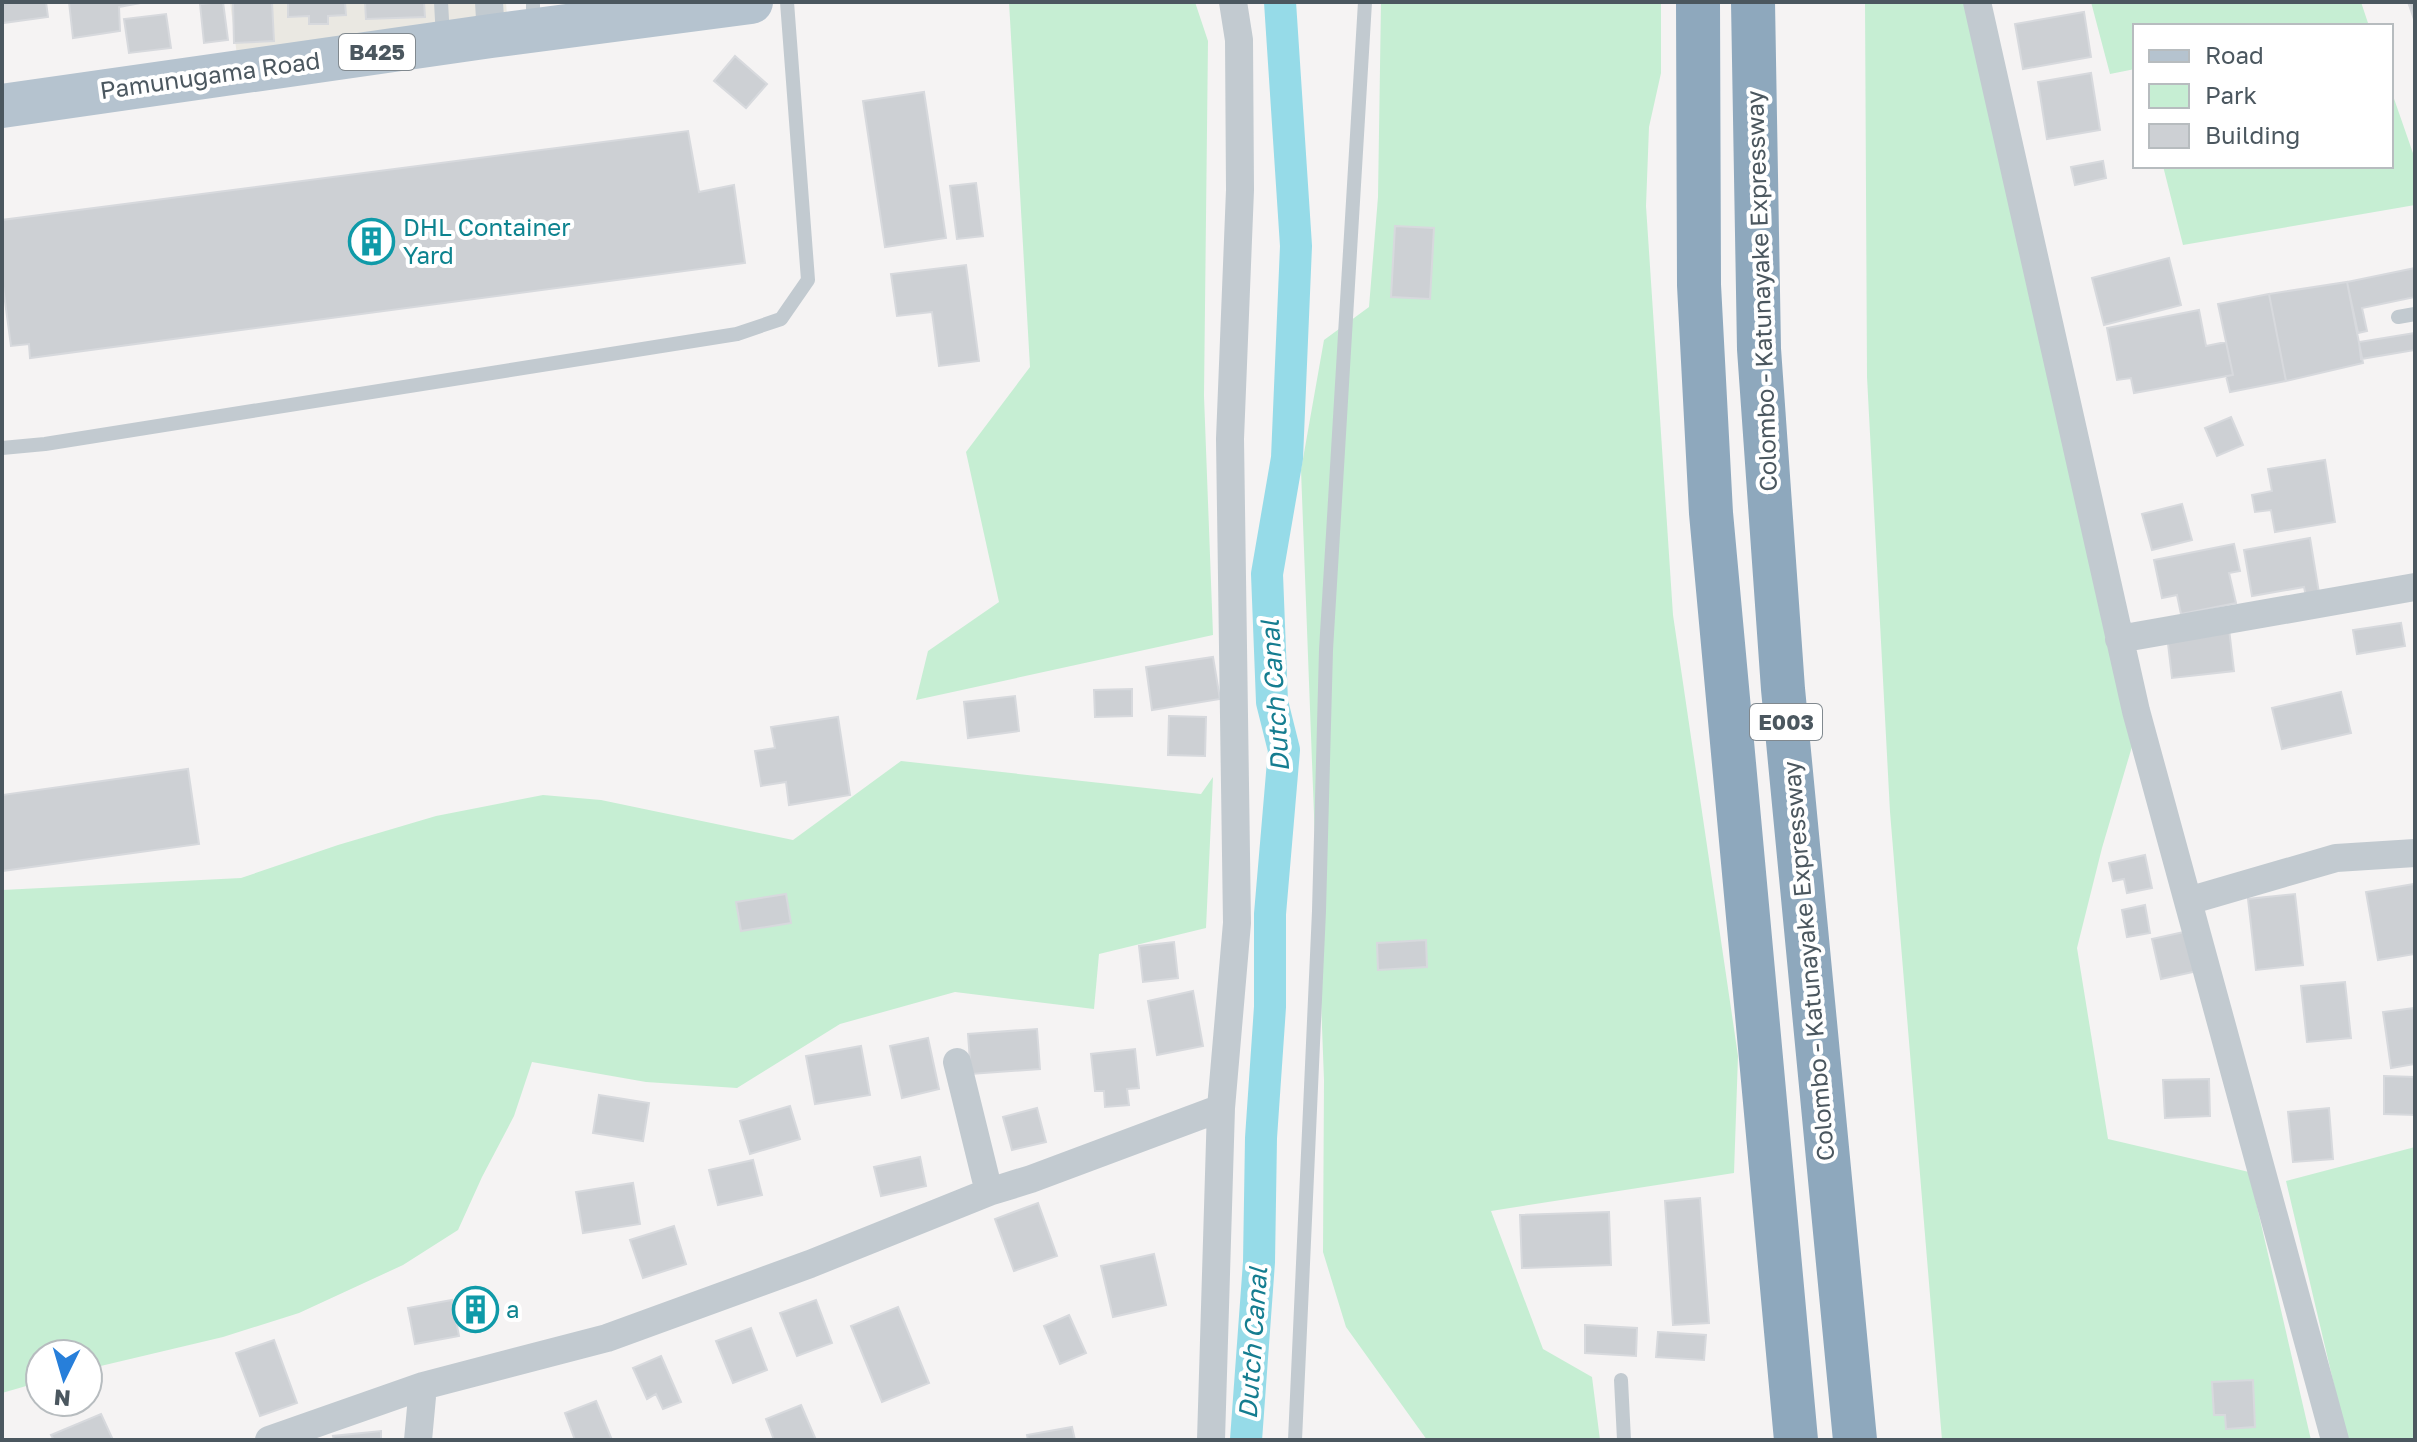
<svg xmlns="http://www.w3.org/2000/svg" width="2417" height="1442" viewBox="0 0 2417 1442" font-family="'Golos Text',sans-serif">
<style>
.commercial{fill:#eae8e2}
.green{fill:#c6eed3}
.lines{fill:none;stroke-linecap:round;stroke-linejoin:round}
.canal{stroke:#96dbe8;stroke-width:32}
.building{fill:#cdd0d4;stroke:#d7d9dd;stroke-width:2}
.lane{stroke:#c2cad0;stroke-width:14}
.street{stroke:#c2cad0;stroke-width:28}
.primary{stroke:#b5c3cf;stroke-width:44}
.highway{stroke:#8ea8bd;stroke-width:44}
.labels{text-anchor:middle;stroke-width:8;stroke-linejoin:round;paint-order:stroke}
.shield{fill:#fff;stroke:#81898f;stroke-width:2}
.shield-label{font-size:22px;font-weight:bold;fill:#4b575f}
.street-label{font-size:24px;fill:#4b575f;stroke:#fff}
.culture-label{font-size:24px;fill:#0d838f;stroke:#fff;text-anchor:start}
.water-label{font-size:26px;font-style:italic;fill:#157d90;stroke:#fff}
</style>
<rect width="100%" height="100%" fill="#f5f3f3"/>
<path class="commercial" d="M 230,2 L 506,2 L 507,16 L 237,55 Z"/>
<path class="green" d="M 1009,2 L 1195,2 L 1208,41 L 1204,396 L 1213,635 L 916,700 L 928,651 L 999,602 L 966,452 L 1030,367 Z
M 1381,2 L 1661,2 L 1661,73 L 1649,127 L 1646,206 L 1673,615 L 1738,1056 L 1734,1173 L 1491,1211 L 1543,1349 L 1592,1377 L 1600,1440 L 1427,1440 L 1346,1327 L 1323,1252 L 1324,1080 L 1301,470 L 1324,340 L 1369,307 L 1378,197 Z
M 1865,2 L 1965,2 L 2136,733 L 2102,848 L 2077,948 L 2108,1139 L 2249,1172 L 2311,1440 L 1942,1440 L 1890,812 L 1867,377 Z
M 2091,2 L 2361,2 L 2369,26 L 2135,26 L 2135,69 L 2110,74 Z
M 2391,90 L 2415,159 L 2415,205 L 2183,245 L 2163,166 L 2391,166 Z
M 901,761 L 1201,794 L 1213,777 L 1206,928 L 1099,954 L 1094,1009 L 955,992 L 840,1024 L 737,1088 L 646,1082 L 532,1062 L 514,1116 L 482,1177 L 458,1230 L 403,1265 L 299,1313 L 223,1337 L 88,1369 L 88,1354 L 40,1354 L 40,1382 L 2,1393 L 2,890 L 241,878 L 338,845 L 436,816 L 543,795 L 601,800 L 793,840 Z
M 2415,1147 L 2415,1440 L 2347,1440 L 2286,1181 Z"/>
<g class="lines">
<path class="canal" d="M 1246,1440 L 1259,1262 L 1261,1138 L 1270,1007 L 1270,914 L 1284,750 L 1272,702 L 1267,574 L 1287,458 L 1296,246 L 1280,2"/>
</g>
<path class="building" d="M 2,2 L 46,2 L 48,17 L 3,23 Z
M 69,2 L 146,2 L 119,7 L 120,31 L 73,38 Z
M 223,2 L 228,40 L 204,43 L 200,4 Z
M 233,2 L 272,2 L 274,41 L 234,43 Z
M 288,2 L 345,2 L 346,15 L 328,16 L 328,24 L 309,24 L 309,16 L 288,17 Z
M 365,2 L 424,2 L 425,17 L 366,19 Z
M 2408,2 L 2415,2 L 2415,19 L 2414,19 Z
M 2084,12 L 2091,57 L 2023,69 L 2015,24 Z
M 166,14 L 171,48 L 129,53 L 124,19 Z
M 735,56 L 767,84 L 746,108 L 714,81 Z
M 2091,73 L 2100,130 L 2047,139 L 2038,82 Z
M 924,92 L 946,238 L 885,247 L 863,101 Z
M 688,131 L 699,192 L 734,185 L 745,263 L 30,358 L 29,344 L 11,346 L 2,279 L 2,220 Z
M 2103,161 L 2106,178 L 2075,185 L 2071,167 Z
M 976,183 L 983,236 L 957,239 L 950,186 Z
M 1395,226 L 1434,228 L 1430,299 L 1391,297 Z
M 2169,258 L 2181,305 L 2104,325 L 2092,278 Z
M 966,265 L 979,361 L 939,366 L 932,312 L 897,316 L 891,274 Z
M 2415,268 L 2415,297 L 2362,308 L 2367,331 L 2358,333 L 2347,282 Z
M 2347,282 L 2363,363 L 2286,381 L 2269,294 Z
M 2269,294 L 2286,381 L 2230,392 L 2226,376 L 2233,375 L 2218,304 Z
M 2199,310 L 2206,346 L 2226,342 L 2233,375 L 2134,393 L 2131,378 L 2117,380 L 2107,328 Z
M 2415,333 L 2415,350 L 2361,359 L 2359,342 Z
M 2231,417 L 2243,445 L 2217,456 L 2205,428 Z
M 2325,460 L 2335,522 L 2275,532 L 2271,510 L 2255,512 L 2252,495 L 2272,491 L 2268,469 Z
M 2182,504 L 2192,540 L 2152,550 L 2142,514 Z
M 2310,538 L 2319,593 L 2306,596 L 2304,587 L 2252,596 L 2244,550 Z
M 2234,544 L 2240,571 L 2229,573 L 2236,603 L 2181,614 L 2177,595 L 2162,598 L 2154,560 Z
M 2401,623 L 2405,646 L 2357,654 L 2353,630 Z
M 2229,629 L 2234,671 L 2172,678 L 2167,635 Z
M 1213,657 L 1220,699 L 1152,710 L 1146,667 Z
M 1132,689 L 1132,716 L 1095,717 L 1094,690 Z
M 2341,692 L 2351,733 L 2282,749 L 2272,708 Z
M 1015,696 L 1019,731 L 968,738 L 964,702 Z
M 1169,716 L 1206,717 L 1205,756 L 1168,755 Z
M 838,717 L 850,795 L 789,805 L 786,782 L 761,786 L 755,751 L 775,748 L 771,727 Z
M 188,769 L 199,844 L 2,871 L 2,795 Z
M 2145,855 L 2152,888 L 2127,893 L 2124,879 L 2113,881 L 2109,863 Z
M 2414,884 L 2415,954 L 2378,960 L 2366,892 Z
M 786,894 L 791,923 L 741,931 L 736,902 Z
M 2295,894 L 2303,965 L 2256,970 L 2248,899 Z
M 2145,905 L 2150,933 L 2127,937 L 2122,910 Z
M 2193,930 L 2202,970 L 2161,979 L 2152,939 Z
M 1426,940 L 1427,967 L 1378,970 L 1377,943 Z
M 1174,942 L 1178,978 L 1143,982 L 1139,946 Z
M 2345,982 L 2351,1038 L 2307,1042 L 2301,986 Z
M 1193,991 L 1203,1046 L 1157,1055 L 1148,1001 Z
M 2415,1008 L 2415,1064 L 2391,1068 L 2383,1012 Z
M 1037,1029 L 1040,1069 L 971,1074 L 968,1034 Z
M 928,1038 L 939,1089 L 902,1098 L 890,1046 Z
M 861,1046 L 870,1095 L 815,1104 L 806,1056 Z
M 1135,1049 L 1139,1088 L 1127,1089 L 1129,1105 L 1105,1107 L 1104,1091 L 1095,1091 L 1091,1054 Z
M 2384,1076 L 2415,1077 L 2415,1115 L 2384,1114 Z
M 2209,1079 L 2210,1116 L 2165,1118 L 2163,1080 Z
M 599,1095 L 649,1103 L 643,1141 L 593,1133 Z
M 790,1106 L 800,1139 L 750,1154 L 740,1121 Z
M 1037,1108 L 1046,1142 L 1012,1150 L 1003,1117 Z
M 2329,1108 L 2333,1159 L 2293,1162 L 2288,1112 Z
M 920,1157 L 926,1186 L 881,1196 L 874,1167 Z
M 753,1160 L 762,1195 L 718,1205 L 709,1170 Z
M 633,1183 L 640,1224 L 583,1233 L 576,1192 Z
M 1700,1198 L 1709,1323 L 1673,1325 L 1665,1201 Z
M 1038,1203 L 1057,1256 L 1014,1271 L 995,1219 Z
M 1609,1212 L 1611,1265 L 1522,1268 L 1520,1215 Z
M 674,1226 L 686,1264 L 643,1278 L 630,1240 Z
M 1154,1254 L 1166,1305 L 1113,1317 L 1101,1266 Z
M 486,1295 L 492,1317 L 464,1325 L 457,1303 Z
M 452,1300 L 459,1336 L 415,1344 L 408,1308 Z
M 816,1300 L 832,1343 L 797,1356 L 780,1313 Z
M 898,1307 L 929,1383 L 882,1402 L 851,1326 Z
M 1069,1315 L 1086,1353 L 1060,1364 L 1044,1326 Z
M 1585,1325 L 1637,1328 L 1636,1356 L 1585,1353 Z
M 751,1328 L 767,1370 L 733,1383 L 716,1341 Z
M 1658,1332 L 1706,1335 L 1704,1360 L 1656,1357 Z
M 274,1340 L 297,1403 L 260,1416 L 236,1353 Z
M 661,1356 L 681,1402 L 663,1409 L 656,1394 L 647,1399 L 633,1368 Z
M 2253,1380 L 2255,1427 L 2226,1429 L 2225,1415 L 2214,1415 L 2212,1382 Z
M 596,1401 L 612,1440 L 575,1440 L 565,1413 Z
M 801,1405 L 816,1440 L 774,1440 L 766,1419 Z
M 101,1414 L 113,1440 L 54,1440 L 51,1435 Z
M 1072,1427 L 1075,1440 L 1028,1440 L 1027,1435 Z
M 381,1431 L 381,1440 L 334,1440 L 333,1436 Z"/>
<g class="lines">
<path class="lane" d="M 441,2 L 443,38
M 533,26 L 533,2
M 2398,317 L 2415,314
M 2,448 L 45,444 L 737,334 L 781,319 L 808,280 L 787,2
M 1621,1380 L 1624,1440
M 1295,1440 L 1319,911 L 1326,650 L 1365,2"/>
<path class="street" d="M 489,2 L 491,36
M 1977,2 L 2136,711 L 2335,1440
M 2119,639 L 2415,587
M 2188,901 L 2336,858 L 2415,853
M 957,1062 L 989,1192
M 269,1440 L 423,1386 L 607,1338 L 810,1264 L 989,1192 L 1031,1179 L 1221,1108
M 418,1440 L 423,1386
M 1211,1440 L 1221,1108 L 1237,923 L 1230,439 L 1240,190 L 1239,40 L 1233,2"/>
<path class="primary" d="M 2,106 L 491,36 L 751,2"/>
<path class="highway" d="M 1698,2 L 1699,285 L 1711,513 L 1796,1440
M 1753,2 L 1759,349 L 1783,689 L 1855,1440"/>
</g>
<defs>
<symbol id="building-ring" viewBox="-11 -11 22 22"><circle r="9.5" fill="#fff" stroke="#0f9aa8" stroke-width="1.5"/><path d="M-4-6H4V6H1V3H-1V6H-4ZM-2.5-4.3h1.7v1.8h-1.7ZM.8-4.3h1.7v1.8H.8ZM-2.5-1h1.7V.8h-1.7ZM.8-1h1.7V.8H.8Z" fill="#0f9aa8"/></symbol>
</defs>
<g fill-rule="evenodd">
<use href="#building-ring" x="346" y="216" width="51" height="51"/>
<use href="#building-ring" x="450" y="1284" width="51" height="51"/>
</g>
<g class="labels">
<g class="shield">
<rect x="339" y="34" width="76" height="36" rx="6"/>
<rect x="1750" y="704" width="72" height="36" rx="6"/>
</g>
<g class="shield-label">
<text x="377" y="60">B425</text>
<text x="1786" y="730">E003</text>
</g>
<g class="street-label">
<text transform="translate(210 76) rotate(-8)" y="8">Pamunugama Road</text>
<text transform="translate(1762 291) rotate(-92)" y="8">Colombo - Katunayake Expressway</text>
<text transform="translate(1809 961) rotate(-95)" y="8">Colombo - Katunayake Expressway</text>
</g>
<g class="culture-label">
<text x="403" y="236">DHL Container<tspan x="403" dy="28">Yard</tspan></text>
<text x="506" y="1318">a</text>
</g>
<g class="water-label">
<text transform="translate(1275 696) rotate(-94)" y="9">Dutch Canal</text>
<text transform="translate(1253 1343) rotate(-86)" y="9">Dutch Canal</text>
</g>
</g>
<rect width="2417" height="1442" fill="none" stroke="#4b575f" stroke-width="8"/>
<rect x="2133" y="24" width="260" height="144" fill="#ffffff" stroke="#b7bcbf" stroke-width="2"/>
<rect x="2149" y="50" width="40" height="12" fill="#b5c3cf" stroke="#b7bcbf" stroke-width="2"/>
<text x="2205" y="64" font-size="24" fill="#4b575f">Road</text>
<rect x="2149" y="84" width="40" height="24" fill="#c6eed3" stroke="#b7bcbf" stroke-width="2"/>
<text x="2205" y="104" font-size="24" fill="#4b575f">Park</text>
<rect x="2149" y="124" width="40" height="24" fill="#cdd0d4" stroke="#b7bcbf" stroke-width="2"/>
<text x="2205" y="144" font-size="24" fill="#4b575f">Building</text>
<g transform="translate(64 1378) rotate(185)"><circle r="38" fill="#ffffff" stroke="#b7bcbf" stroke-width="2"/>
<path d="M0-6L14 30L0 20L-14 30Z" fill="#277fda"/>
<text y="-12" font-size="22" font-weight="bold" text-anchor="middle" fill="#4b575f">N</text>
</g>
</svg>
